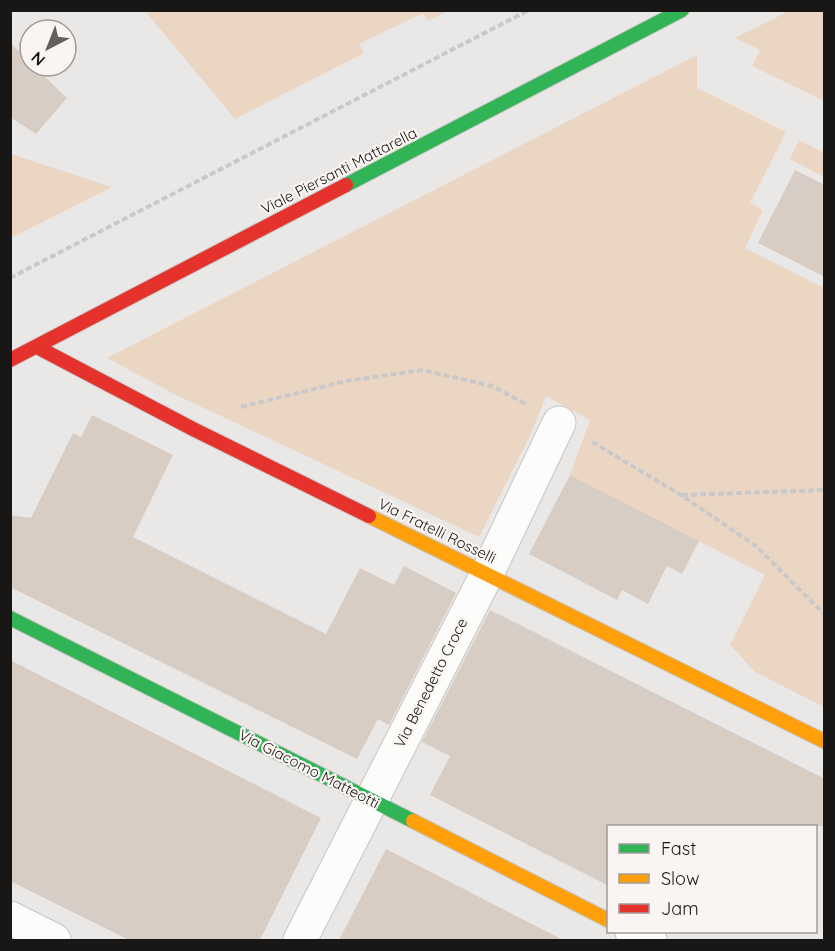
<svg xmlns="http://www.w3.org/2000/svg" width="835" height="951" viewBox="0 0 835 951" font-family="Quicksand,sans-serif">
<style>
.green{fill:#ebd6c3}
.building{fill:#d7cdc4}
.lines{fill:none;stroke-linecap:round;stroke-linejoin:round}
.street-casing{stroke:#c6c5c3;stroke-width:35}
.fast-casing{stroke:#c6c5c3;stroke-width:16}
.slow-casing{stroke:#c6c5c3;stroke-width:16}
.jam-casing{stroke:#c6c5c3;stroke-width:16}
.path{stroke:#c9c9c9;stroke-width:4;stroke-dasharray:6 3;stroke-linecap:butt}
.street{stroke:#fcfcfb;stroke-width:33}
.fast{stroke:#30b455;stroke-width:14}
.slow{stroke:#ff9f0a;stroke-width:14}
.jam{stroke:#e5322d;stroke-width:14}
.labels{text-anchor:middle;stroke-width:4.5;stroke-linejoin:round;paint-order:stroke}
.street-label{font-size:15px;fill:#181715;stroke:#faf5f2}
</style>
<rect width="100%" height="100%" fill="#eae8e6"/>
<path class="green" d="M 145,11 L 144,11 L 448,11 L 428,21 L 423,13 L 359,44 L 364,53 L 235,119 Z
M 789,11 L 824,11 L 824,95 L 822,100 L 752,66 L 760,50 L 735,38 Z
M 697,55 L 697,88 L 786,132 L 750,203 L 763,210 L 745,248 L 824,288 L 824,707 L 755,672 L 730,645 L 765,575 L 570,475 L 590,420 L 546,396 L 530,436 L 479,537 L 176,395 L 107,358 Z
M 799,140 L 824,153 L 824,177 L 790,159 Z
M 11,154 L 112,187 L 11,238 Z"/>
<path class="building" d="M 10,43 L 30,62 L 30,66 L 34,66 L 67,98 L 36,134 L 10,117 Z
M 795,170 L 825,185 L 825,277 L 758,243 Z
M 92,415 L 173,455 L 133,537 L 326,634 L 360,568 L 394,585 L 404,566 L 456,593 L 389,725 L 378,719 L 357,759 L 10,587 L 10,515 L 31,518 L 73,433 L 81,437 Z
M 570,475 L 699,541 L 682,574 L 667,566 L 648,604 L 622,590 L 617,600 L 529,554 Z
M 490,610 L 825,779 L 825,826 L 609,826 L 609,886 L 430,795 L 450,756 L 422,742 Z
M 10,660 L 321,818 L 260,940 L 129,940 L 10,881 Z
M 386,849 L 563,940 L 339,940 Z"/>
<g class="lines">
<defs>
<path id="street" d="M 10,918 L 54,940
M 632,932 L 650,940
M 300,940 L 487,574 L 559,423"/>
<path id="fast" d="M 346,185 L 682,10
M 10,618 L 413,821"/>
<path id="slow" d="M 369,516 L 824,741
M 413,821 L 608,920"/>
<path id="jam" d="M 37,347 L 193,429 L 369,516
M 10,360 L 346,185"/>
</defs>
<use href="#street" class="street-casing"/>
<use href="#fast" class="fast-casing"/>
<use href="#slow" class="slow-casing"/>
<use href="#jam" class="jam-casing"/>
<path class="path" d="M 10,278 L 529,10
M 241,407 L 346,381 L 422,370 L 492,386 L 526,404
M 592,442 L 681,495 L 756,546 L 824,614
M 682,495 L 824,490"/>
<use href="#street" class="street"/>
<use href="#fast" class="fast"/>
<use href="#slow" class="slow"/>
<use href="#jam" class="jam"/>
</g>
<g class="labels">
<g class="street-label">
<text transform="translate(339 171) rotate(-27)" y="5">Viale Piersanti Mattarella</text>
<text transform="translate(437 531) rotate(26)" y="5">Via Fratelli Rosselli</text>
<text transform="translate(431 683) rotate(-63)" y="5">Via Benedetto Croce</text>
<text transform="translate(309 769) rotate(27)" y="5">Via Giacomo Matteotti</text>
</g>
</g>
<rect width="835" height="951" fill="none" stroke="#181715" stroke-width="24"/>
<rect x="607" y="825" width="210" height="108" fill="#faf5f2" stroke="#a09c9a" stroke-width="1.5"/>
<rect x="619" y="844" width="30" height="9" fill="#30b455" stroke="#a09c9a" stroke-width="1.5"/>
<text x="661" y="855" font-size="18" fill="#181715">Fast</text>
<rect x="619" y="874" width="30" height="9" fill="#ff9f0a" stroke="#a09c9a" stroke-width="1.5"/>
<text x="661" y="885" font-size="18" fill="#181715">Slow</text>
<rect x="619" y="904" width="30" height="9" fill="#e5322d" stroke="#a09c9a" stroke-width="1.5"/>
<text x="661" y="915" font-size="18" fill="#181715">Jam</text>
<g transform="translate(48 48) rotate(222)"><circle r="28" fill="#faf5f2" stroke="#a09c9a" stroke-width="1.5"/>
<path d="M0-4.5L10 22L0 15L-10 22Z" fill="#62605e"/>
<text y="-9" font-size="16" font-weight="bold" text-anchor="middle" fill="#181715">N</text>
</g>
</svg>
